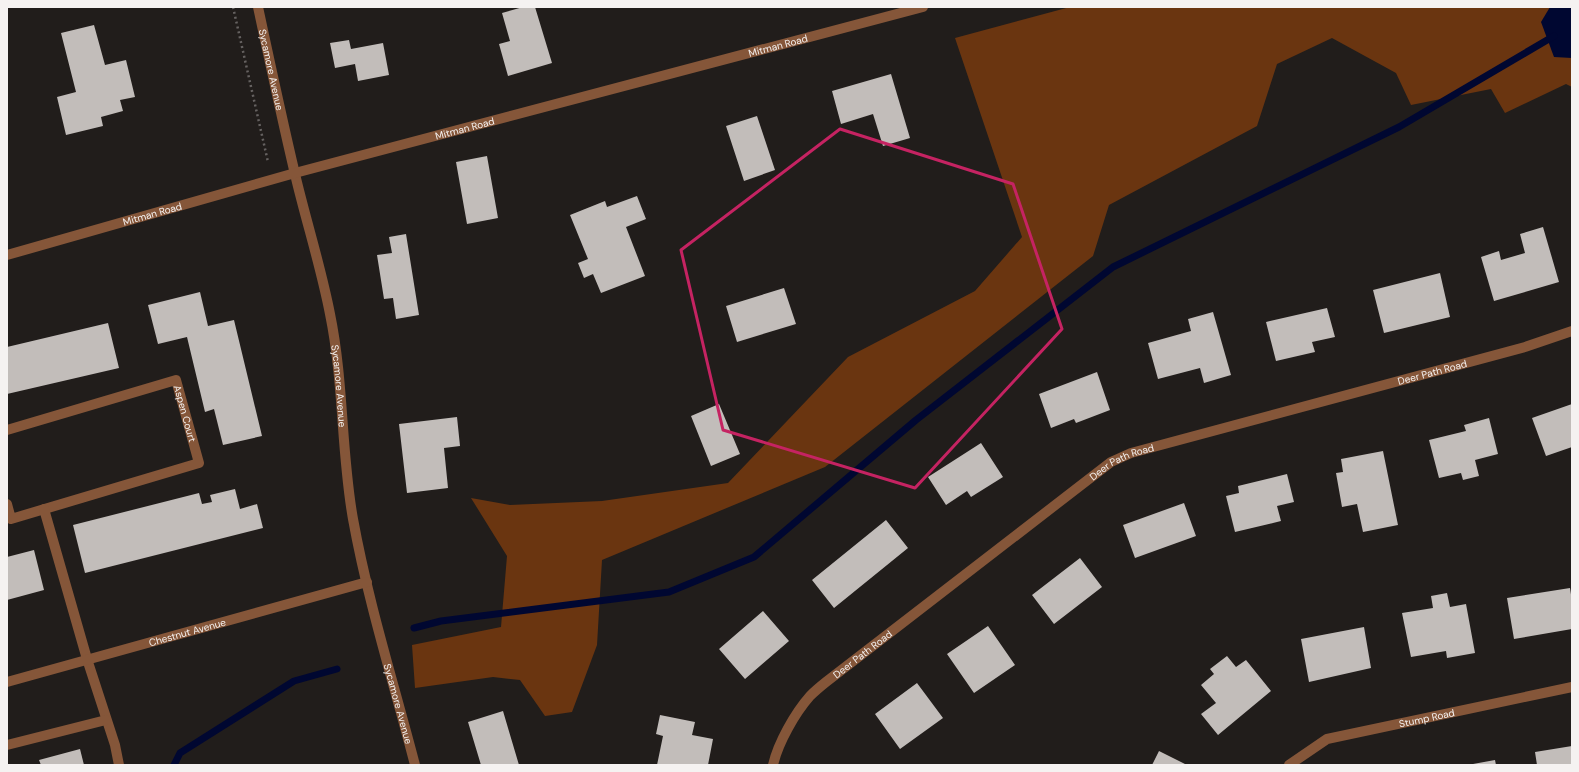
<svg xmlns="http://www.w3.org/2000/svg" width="1579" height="772" viewBox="0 0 1579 772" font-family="'DM Sans',sans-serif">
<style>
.green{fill:#6a3510}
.water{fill:#000731}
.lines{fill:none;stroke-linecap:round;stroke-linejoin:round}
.stream{stroke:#000731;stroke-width:7}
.building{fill:#c2bdba}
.path{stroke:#666261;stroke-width:2.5;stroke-dasharray:2 3;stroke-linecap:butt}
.minor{stroke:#855639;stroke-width:10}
.marked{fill:none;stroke:#c52362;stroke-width:3;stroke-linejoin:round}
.labels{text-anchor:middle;stroke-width:4;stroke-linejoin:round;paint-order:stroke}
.street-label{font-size:10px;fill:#f5f2f1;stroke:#211d1b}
</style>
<rect width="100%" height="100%" fill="#211d1b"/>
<path class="green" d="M 1070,7 L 1572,7 L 1572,87 L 1566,84 L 1505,113 L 1491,89 L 1411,105 L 1396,73 L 1332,38 L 1277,64 L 1257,126 L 1109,205 L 1093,256 L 825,467 L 602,560 L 597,645 L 572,712 L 545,716 L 520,680 L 493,677 L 415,688 L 412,645 L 501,627 L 507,556 L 471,498 L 510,505 L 602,501 L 728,483 L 848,357 L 975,291 L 1022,237 L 955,38 Z"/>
<path class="water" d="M 1550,7 L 1572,7 L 1572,58 L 1554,57 L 1541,22 Z"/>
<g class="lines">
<path class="stream" d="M 414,628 L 441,621 L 669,592 L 754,557 L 916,420 L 1113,267 L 1399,127 L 1554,36
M 174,765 L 180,753 L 294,681 L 337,669"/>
</g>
<path class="building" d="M 523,7 L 535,7 L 552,63 L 508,76 L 499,44 L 510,41 L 502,13 Z
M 94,25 L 105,65 L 126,60 L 135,97 L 120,100 L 123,111 L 101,117 L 103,126 L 66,135 L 57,97 L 76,92 L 61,33 Z
M 349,40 L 351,49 L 383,43 L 389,75 L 358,81 L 355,64 L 335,68 L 330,43 Z
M 891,74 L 910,138 L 883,146 L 873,114 L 841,124 L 832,91 Z
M 757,116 L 775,170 L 744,181 L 726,126 Z
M 487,156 L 498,218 L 467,224 L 456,162 Z
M 637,196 L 646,219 L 626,227 L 645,276 L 601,293 L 593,274 L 584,278 L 578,263 L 588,259 L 570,215 L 605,201 L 607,207 Z
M 1543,227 L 1559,282 L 1494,301 L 1481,257 L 1499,251 L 1501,260 L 1525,253 L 1520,234 Z
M 406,234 L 419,315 L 396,319 L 393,298 L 384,299 L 377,255 L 392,253 L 389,237 Z
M 1440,273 L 1450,317 L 1384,333 L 1373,290 Z
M 784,288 L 796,324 L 737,342 L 726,306 Z
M 200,292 L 208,326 L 234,320 L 262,436 L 223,445 L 214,409 L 205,412 L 187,337 L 158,344 L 148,305 Z
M 1327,308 L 1335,337 L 1312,342 L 1315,352 L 1276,361 L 1266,322 Z
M 1213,312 L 1231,375 L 1204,383 L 1200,368 L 1158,379 L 1148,343 L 1191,331 L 1188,319 Z
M 108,323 L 119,368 L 7,394 L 7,347 Z
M 1097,372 L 1110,410 L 1076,423 L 1074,419 L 1051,428 L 1039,394 Z
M 719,404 L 740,454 L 711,466 L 691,416 Z
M 1572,404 L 1572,447 L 1546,456 L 1532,418 Z
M 457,417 L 460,446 L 444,448 L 448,488 L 407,493 L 399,424 Z
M 1489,418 L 1498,454 L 1475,460 L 1479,476 L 1463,480 L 1461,473 L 1439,478 L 1429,440 L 1466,431 L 1464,425 Z
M 981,443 L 1003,477 L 971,497 L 967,491 L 946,505 L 928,477 Z
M 1383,451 L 1398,525 L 1363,532 L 1357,504 L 1342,507 L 1336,473 L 1343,472 L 1341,459 Z
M 1287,474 L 1294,502 L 1277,506 L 1281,521 L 1235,532 L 1226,496 L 1239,493 L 1238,486 Z
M 235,489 L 240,509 L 257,504 L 263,528 L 85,573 L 73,525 L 199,493 L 202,504 L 212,502 L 210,495 Z
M 1184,503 L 1196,536 L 1135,558 L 1123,525 Z
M 886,520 L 908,548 L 834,608 L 812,580 Z
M 34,550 L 44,590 L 7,600 L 7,557 Z
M 1080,558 L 1102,587 L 1054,624 L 1032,595 Z
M 1570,588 L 1572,601 L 1572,629 L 1514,639 L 1507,598 Z
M 1447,593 L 1450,607 L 1466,604 L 1475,653 L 1447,658 L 1446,651 L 1411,657 L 1402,613 L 1433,608 L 1431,596 Z
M 763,611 L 789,641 L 745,679 L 719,649 Z
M 988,626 L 1015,665 L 974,693 L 947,654 Z
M 1364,627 L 1371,668 L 1309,682 L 1301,639 Z
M 1227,656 L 1236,667 L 1246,660 L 1271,691 L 1218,735 L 1201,714 L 1216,703 L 1201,685 L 1214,674 L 1210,669 Z
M 917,683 L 943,718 L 900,749 L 875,714 Z
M 503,711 L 519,765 L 481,765 L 468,722 Z
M 660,715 L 695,722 L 692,735 L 713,739 L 708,765 L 657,765 L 663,736 L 656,734 Z
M 1572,746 L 1572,765 L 1537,765 L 1535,752 Z
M 80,749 L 84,765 L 41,765 L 39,760 Z
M 1159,751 L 1187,765 L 1152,765 Z
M 1495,760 L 1496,765 L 1473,765 L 1473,764 Z"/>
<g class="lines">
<path class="path" d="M 233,7 L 268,162"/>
<g class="minor">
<path id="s1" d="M 258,7 C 270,63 282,119 295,174 C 306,221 321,267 330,314 C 344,382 341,452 353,519 C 368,602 394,684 415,765"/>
<path id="s2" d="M 7,255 L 295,173 L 923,7"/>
<path id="s3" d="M 7,430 L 176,380 L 199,463 L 11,519 L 7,504"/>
<path d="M 44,509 L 87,659 L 115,745 L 119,765"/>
<path id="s4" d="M 7,682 L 367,582"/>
<path d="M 7,745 L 106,720"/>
<path id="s5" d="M 773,765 C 778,743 795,713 810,696 C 815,691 821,686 826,682 L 1111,462 L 1131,453 L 1525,347 L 1572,331"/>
<path id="s6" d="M 1289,765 L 1327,739 L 1572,687"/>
</g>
</g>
<path class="marked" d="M 840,129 L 1013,184 L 1062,329 L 915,488 L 723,430 L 681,250 Z"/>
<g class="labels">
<g class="street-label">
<text dy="4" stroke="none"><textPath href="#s2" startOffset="799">Mitman Road</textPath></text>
<text dy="4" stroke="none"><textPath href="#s1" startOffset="64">Sycamore Avenue</textPath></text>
<text dy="4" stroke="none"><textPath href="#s2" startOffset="475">Mitman Road</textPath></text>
<text dy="4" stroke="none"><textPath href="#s2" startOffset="151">Mitman Road</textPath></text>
<text dy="4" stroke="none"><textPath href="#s5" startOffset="794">Deer Path Road</textPath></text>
<text dy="4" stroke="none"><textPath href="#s1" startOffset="388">Sycamore Avenue</textPath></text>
<text dy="4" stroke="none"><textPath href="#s3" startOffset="211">Aspen Court</textPath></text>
<text dy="4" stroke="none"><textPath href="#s5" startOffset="470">Deer Path Road</textPath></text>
<text dy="4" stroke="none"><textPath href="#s4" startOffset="187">Chestnut Avenue</textPath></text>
<text dy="4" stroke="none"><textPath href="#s5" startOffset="146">Deer Path Road</textPath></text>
<text dy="4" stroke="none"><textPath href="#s1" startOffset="712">Sycamore Avenue</textPath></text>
<text dy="4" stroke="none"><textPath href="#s6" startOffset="148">Stump Road</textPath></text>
</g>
</g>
<rect width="1579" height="772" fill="none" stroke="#f5f2f1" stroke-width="16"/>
</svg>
